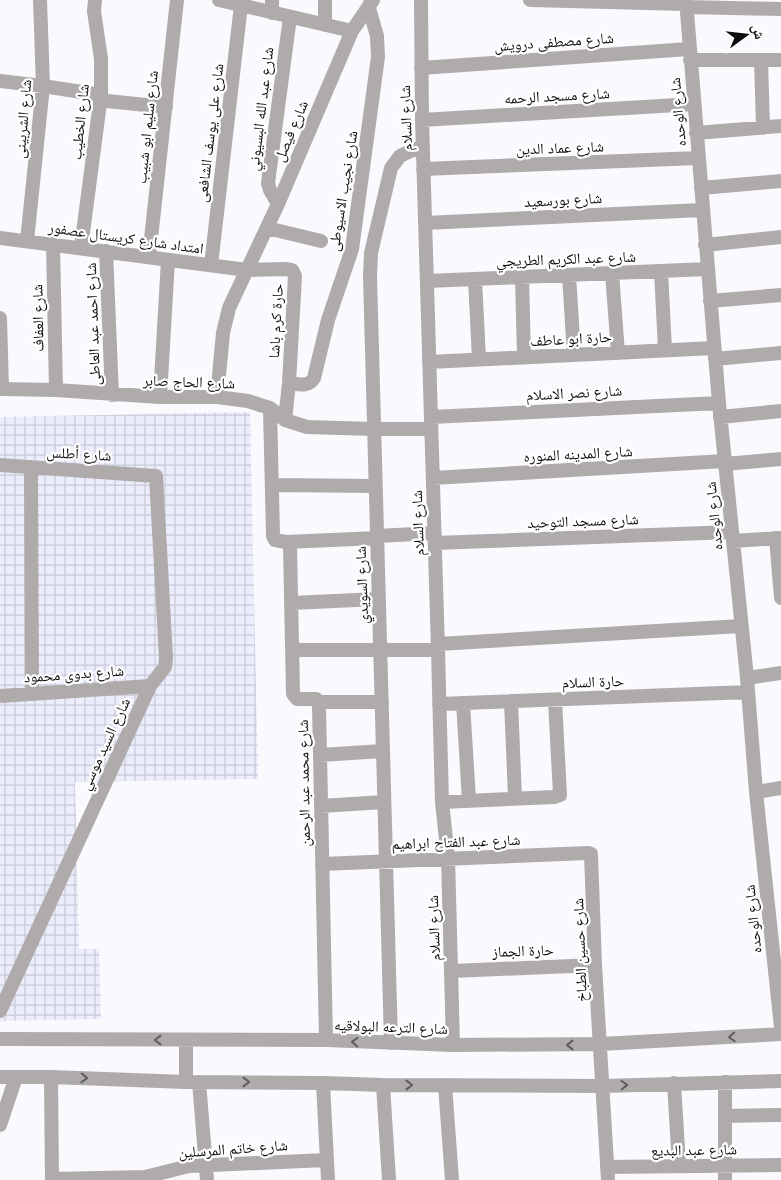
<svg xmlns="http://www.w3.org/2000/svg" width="781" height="1180" viewBox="0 0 781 1180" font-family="Poppins,'Noto Naskh Arabic',sans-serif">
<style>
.industrial{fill:url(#industrial-grid)}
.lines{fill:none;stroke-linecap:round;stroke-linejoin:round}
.minor{stroke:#afabab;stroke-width:14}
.oneway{stroke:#5e5c5e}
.labels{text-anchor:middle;stroke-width:4.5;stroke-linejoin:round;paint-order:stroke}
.street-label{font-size:15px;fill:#0e0e10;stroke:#fff}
</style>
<defs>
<pattern id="industrial-grid" width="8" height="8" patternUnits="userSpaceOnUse" patternTransform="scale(1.25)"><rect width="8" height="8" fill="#ecedfc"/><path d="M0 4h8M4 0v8" fill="none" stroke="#c9cad7"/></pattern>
</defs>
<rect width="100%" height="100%" fill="#f9f9fe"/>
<path class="industrial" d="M 250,412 L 258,779 L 75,782 L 79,949 L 99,949 L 101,1019 L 0,1021 L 0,417 Z"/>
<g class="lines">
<path class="minor" d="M 219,0 L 352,31
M 272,0 L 272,13
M 421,0 L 422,120 L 438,650 L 442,802 L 448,858 L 453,1045
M 530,0 L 686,4
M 686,0 L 719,403 L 747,678 L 756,792 L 781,1027
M 686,7 L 781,9
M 325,25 L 325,0
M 690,60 L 781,60
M 761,60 L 763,128
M 421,68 L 689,49
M 0,81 L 43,86 L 101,95 L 104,100 L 107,101 L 166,107
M 422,120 L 694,104
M 696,133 L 781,126
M 423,169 L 698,158
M 701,188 L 781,181
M 278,204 L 270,190 L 268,183 L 290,17
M 425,223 L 702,210
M 267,228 L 321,241
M 0,238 L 247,270 L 287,269 L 292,270 L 295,276 L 289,383 L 285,420
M 27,241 L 43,86 L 40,0
M 53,244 L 56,390
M 705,245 L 781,237
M 81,248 L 101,95 L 101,59 L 94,11 L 95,0
M 106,251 L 112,395
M 149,257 L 177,0
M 211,265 L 241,5
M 661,271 L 665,350
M 612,273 L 618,353
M 569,275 L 574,355
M 522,277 L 524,357
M 475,279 L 479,359
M 427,281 L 707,269
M 710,301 L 781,295
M 0,318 L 2,389
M 715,359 L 781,353
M 429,362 L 714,348
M 289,383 C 298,384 308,388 314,378 L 328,320 L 352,249 L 378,57 L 377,36 L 369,8 L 370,3
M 0,389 L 56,390 L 160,397 L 217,397 L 248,401 L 260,405 L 270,408 L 285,420 L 307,427 L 374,429 L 431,429
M 160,397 L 168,260
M 217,397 L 223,333 L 229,308 L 278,204 L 352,31 L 373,0
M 270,408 L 273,536 L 275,540 L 286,542 L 290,546 L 293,694 L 297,699 L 316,699 L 319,706 L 326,1040
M 431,417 L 719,403
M 720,417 L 781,411
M 725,464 L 781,459
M 0,465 L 156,476 L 166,658 L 165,667 L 150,686 L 0,1011
M 31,467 L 32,693
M 433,478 L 725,461
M 272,485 L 375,486
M 377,536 L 434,533
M 776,538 L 781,598
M 733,541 L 781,538
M 286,542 L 377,538
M 435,543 L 732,532
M 291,603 L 378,599
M 438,644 L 741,626
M 292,650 L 438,650
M 747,678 L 781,673
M 0,696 L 150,686
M 511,701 L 515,798
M 318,702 L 382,702
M 463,703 L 469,800
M 439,704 L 748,692
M 320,755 L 383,751
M 756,792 L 781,788
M 442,802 L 554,797 L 560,795 L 555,700
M 321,806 L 384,802
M 322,864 L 588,853 L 591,854 L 595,965 L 608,1180
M 452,971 L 595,965
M 0,1039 L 326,1040 L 453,1045 L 601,1044 L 781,1034
M 186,1040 L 186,1082
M 391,1043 L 370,277 L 371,253 L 391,168 L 400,156 L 415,149 L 422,149
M 0,1077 L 51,1077 L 186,1082 L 323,1083 L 383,1085 L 603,1086 L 781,1081
M 51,1077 L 52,1180
M 199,1082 L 207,1180
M 323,1083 L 328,1180
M 674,1083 L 679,1166
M 383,1085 L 389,1180
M 445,1085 L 452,1180
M 725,1116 L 781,1115
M 0,1125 L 16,1077
M 607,1167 L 781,1165
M 52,1179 L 145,1177 L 189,1166 L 326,1160
M 725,1180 L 725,1082"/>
</g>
<defs><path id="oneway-chevron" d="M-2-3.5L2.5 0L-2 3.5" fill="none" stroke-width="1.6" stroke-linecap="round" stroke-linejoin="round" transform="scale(1.25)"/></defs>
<g class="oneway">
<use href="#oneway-chevron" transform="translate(732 1037) rotate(177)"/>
<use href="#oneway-chevron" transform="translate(158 1040) rotate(-180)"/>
<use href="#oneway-chevron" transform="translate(355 1042) rotate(-178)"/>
<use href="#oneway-chevron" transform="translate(570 1045) rotate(180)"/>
<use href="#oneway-chevron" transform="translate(84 1078) rotate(2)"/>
<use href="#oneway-chevron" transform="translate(246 1082)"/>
<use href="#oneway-chevron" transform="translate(409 1085)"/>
<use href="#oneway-chevron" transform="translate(624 1085) rotate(-2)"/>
</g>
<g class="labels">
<g class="street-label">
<text transform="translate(554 42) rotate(-4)" y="5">شارع مصطفى درويش</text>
<text transform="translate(557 96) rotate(-3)" y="5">شارع مسجد الرحمه</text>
<text transform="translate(261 109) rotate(-83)" y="5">شارع عبد الله البسيوني</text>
<text transform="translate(678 112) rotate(-95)" y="5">شارع الوحده</text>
<text transform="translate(406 118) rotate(-92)" y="5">شارع السلام</text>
<text transform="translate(23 119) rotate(-85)" y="5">شارع الشربينى</text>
<text transform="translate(80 122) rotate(-84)" y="5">شارع الخطيب</text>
<text transform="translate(147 127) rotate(-84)" y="5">شارع سليم ابو شبيب</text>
<text transform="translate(291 131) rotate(-67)" y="5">شارع فيصل</text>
<text transform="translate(210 133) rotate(-83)" y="5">شارع على يوسف الشافعى</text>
<text transform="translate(560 148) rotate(-2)" y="5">شارع عماد الدين</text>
<text transform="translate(343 191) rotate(-81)" y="5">شارع نجيب الاسيوطى</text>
<text transform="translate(563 200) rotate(-3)" y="5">شارع بورسعيد</text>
<text transform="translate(126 238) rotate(8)" y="5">امتداد شارع كريستال عصفور</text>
<text transform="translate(566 259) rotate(-2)" y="5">شارع عبد الكريم الطريجي</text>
<text transform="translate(38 318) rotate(-91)" y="5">شارع العفاف</text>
<text transform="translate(276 321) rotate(-87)" y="5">حارة كرم باشا</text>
<text transform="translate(93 324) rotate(-92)" y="5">شارع احمد عبد العاطى</text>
<text transform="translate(571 339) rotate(-3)" y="5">حارة ابو عاطف</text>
<text transform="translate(189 382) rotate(2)" y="5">شارع الحاج صابر</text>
<text transform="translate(574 393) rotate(-3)" y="5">شارع نصر الاسلام</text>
<text transform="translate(79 454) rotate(3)" y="5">شارع أطلس</text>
<text transform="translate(578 454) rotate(-3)" y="5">شارع المدينه المنوره</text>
<text transform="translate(714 516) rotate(-96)" y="5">شارع الوحده</text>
<text transform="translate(583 521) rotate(-2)" y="5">شارع مسجد التوحيد</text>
<text transform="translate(418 523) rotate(-92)" y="5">شارع السلام</text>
<text transform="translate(362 585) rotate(-92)" y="5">شارع السويدي</text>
<text transform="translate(74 674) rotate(-4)" y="5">شارع بدوى محمود</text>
<text transform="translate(593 682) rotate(-2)" y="5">حارة السلام</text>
<text transform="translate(105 744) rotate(-65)" y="5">شارع السيد موسي</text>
<text transform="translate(304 783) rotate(-91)" y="5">شارع محمد عبد الرحمن</text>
<text transform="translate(456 842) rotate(-2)" y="5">شارع عبد الفتاح ابراهيم</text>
<text transform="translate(753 919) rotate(-96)" y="5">شارع الوحده</text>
<text transform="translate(434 928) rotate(-92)" y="5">شارع السلام</text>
<text transform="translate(580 950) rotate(-92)" y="5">شارع حسين الطباخ</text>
<text transform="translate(523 951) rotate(-2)" y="5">حارة الجماز</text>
<text transform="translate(391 1027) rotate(2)" y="5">شارع الترعه البولاقيه</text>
<text transform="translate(233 1149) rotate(-4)" y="5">شارع خاتم المرسلين</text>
<text transform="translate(694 1150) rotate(-1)" y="5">شارع عبد البديع</text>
</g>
</g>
<g transform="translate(746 35) rotate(75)" stroke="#ffffff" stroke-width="4" paint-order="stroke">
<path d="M0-4L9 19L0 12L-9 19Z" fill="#0e0e10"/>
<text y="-8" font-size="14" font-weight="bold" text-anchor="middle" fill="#0e0e10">ش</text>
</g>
</svg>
